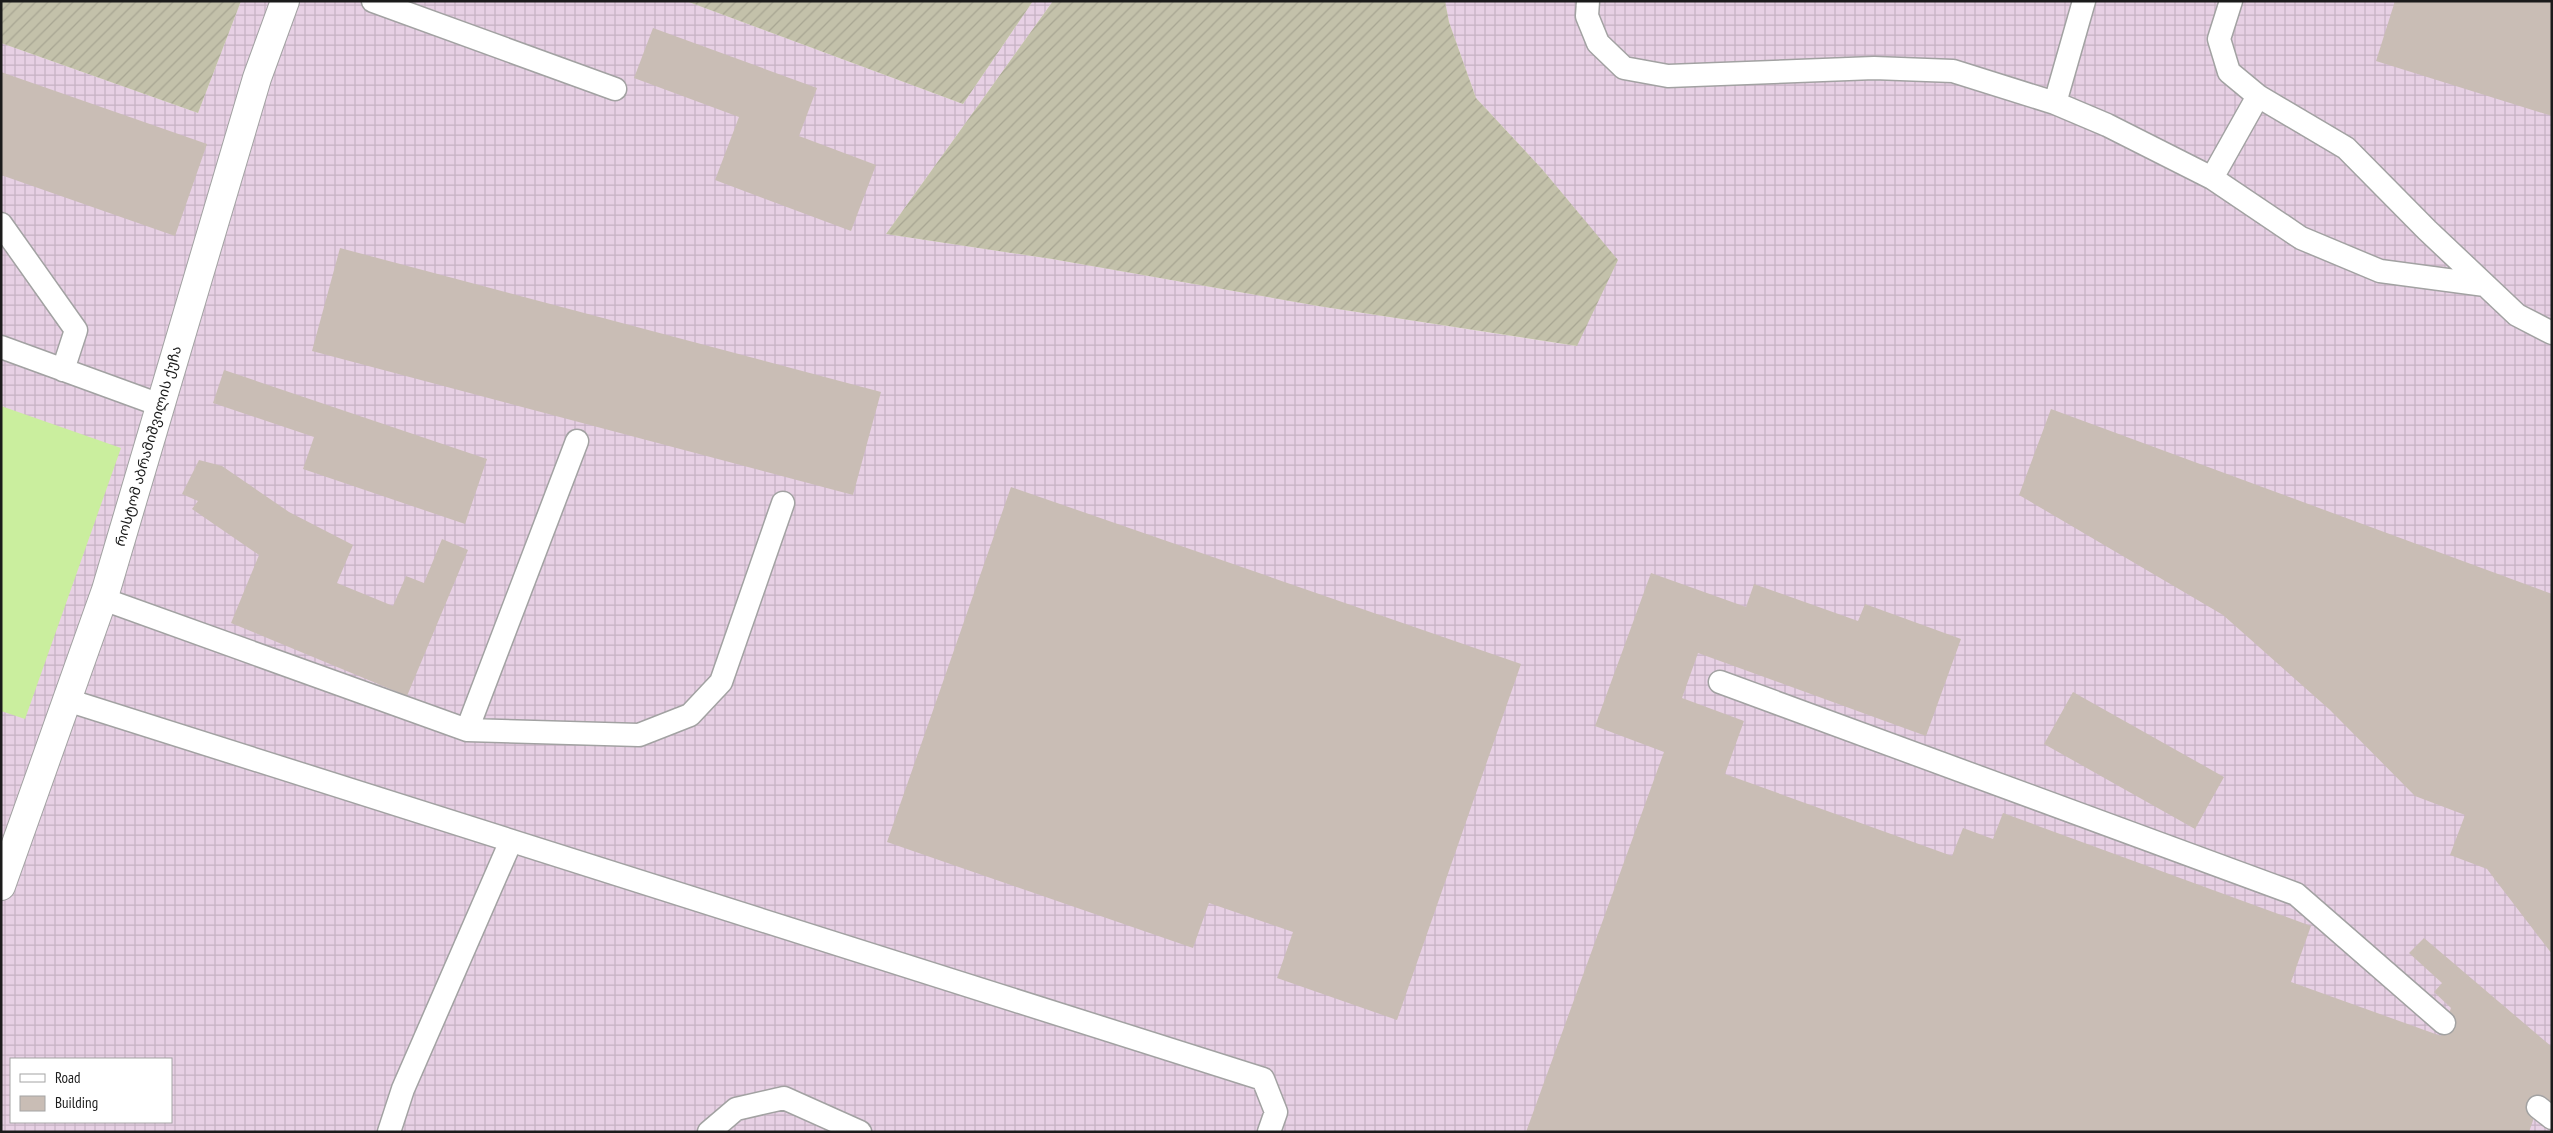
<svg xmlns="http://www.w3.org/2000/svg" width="2553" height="1133" font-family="'PT Sans Narrow','Noto Sans Georgian',sans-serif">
  <defs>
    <pattern id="industrial-grid" width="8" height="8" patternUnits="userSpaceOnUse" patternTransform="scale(1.25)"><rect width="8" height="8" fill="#e7d0e4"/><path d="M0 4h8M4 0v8" fill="none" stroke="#c6b2c3"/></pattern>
    <pattern id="construction-furrows" width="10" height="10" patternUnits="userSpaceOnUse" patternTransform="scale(1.25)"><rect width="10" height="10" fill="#c3c1aa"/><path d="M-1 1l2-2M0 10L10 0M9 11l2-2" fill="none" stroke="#a7a592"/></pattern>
  </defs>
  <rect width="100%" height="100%" fill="#eee8df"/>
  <!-- industrial -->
  <path fill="url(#industrial-grid)" fill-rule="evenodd" d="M241,1H686L963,104L1033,1H1053L886,234L1052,259L1318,306L1576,346L1617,260L1542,169L1476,98L1449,22L1445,1H2552V1132H1V43L198,113ZM11,1059H171V1122H11Z"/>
  <!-- construction -->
  <path fill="url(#construction-furrows)" d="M1,1H241L198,113L1,43Z
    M686,1H1033L963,104Z
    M1053,1H1445L1449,22L1476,98L1542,169L1618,260L1577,346L1318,306L1052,259L886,234Z"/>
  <!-- grass -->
  <path fill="#caee9e" d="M1,406L121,448L25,719L1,711Z"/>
  <!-- building -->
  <path fill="#c9bdb5" d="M2395,1H2552V116L2376,61Z
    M653,28L817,88L799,136L876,165L851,231L715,180L739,117L634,78Z
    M1,72L207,144L175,236L1,175Z
    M340,248L881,392L853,495L312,351Z
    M224,370L487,459L465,524L303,469L314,437L213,403Z
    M2051,409L2552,594V954L2487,869L2450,855L2465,815L2415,796L2330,710L2223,615L2019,495Z
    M199,460L222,466L289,512L353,545L337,583L393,606L406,576L424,583L442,539L468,550L407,696L231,623L259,555L192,509L198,501L182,494Z
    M1011,487L1521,664L1397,1020L1277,978L1293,932L1209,903L1193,948L887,842Z
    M1651,573L1746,607L1754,584L1858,621L1865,604L1961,639L1926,736L1698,653L1682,698L1744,721L1725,774L1952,856L1963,828L1993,839L2003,813L2311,926L2291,982L2441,1036L2451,1008L2434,992L2442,983L2409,953L2424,938L2552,1047V1104L2542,1095L2529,1132H1526L1664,752L1595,726Z
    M2073,692L2224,777L2195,829L2044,744Z"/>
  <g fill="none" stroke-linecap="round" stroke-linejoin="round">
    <!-- service casing -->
    <g stroke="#a2a2a2" stroke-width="25">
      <path id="service" d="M373,1L615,89
        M1588,1L1587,16L1598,43L1624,68L1668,76L1874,68L1953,71L2055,103L2107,125L2212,178L2301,238L2380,271L2485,285
        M2231,1L2219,39L2229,72L2258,96L2346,148L2427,230L2517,315L2552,333
        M2055,103L2084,1
        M2212,178L2258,96
        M1,224L76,330L63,370
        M1,347L160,405
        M103,599L467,730L639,735L690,715L721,682L783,503
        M1720,682L2296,894L2444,1023
        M67,700L1263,1079L1276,1112L1269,1132
        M467,730L577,441
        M2538,1107L2552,1118
        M389,1132L403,1089L511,841
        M709,1132L736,1109L784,1098L860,1132"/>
    </g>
    <!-- minor casing -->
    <g stroke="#a2a2a2" stroke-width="30">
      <path id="minor" d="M1,886L106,590L257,78L285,1"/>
    </g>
    <!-- service -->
    <use href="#service" stroke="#fff" stroke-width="22"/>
    <!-- minor -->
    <use href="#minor" stroke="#fff" stroke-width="28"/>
  </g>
  <g text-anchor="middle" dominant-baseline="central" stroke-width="4" stroke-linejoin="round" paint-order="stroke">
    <!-- street labels -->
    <g font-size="14" fill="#1b1b1b" stroke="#fff">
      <text transform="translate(148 446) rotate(-74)">როსტომ აბრამიშვილის ქუჩა</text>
    </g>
  </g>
  <!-- border -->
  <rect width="2553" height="1133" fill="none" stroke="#1b1b1b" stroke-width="5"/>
  <!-- legend -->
  <rect x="10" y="1058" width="162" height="65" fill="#ffffff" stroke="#a4a4a4"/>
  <rect x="20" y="1074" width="25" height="8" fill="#ffffff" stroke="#a4a4a4"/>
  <text x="55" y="1083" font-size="15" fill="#1b1b1b">Road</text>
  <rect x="20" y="1096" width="25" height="15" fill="#c9bdb5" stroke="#a4a4a4"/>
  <text x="55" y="1108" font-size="15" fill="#1b1b1b">Building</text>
</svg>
